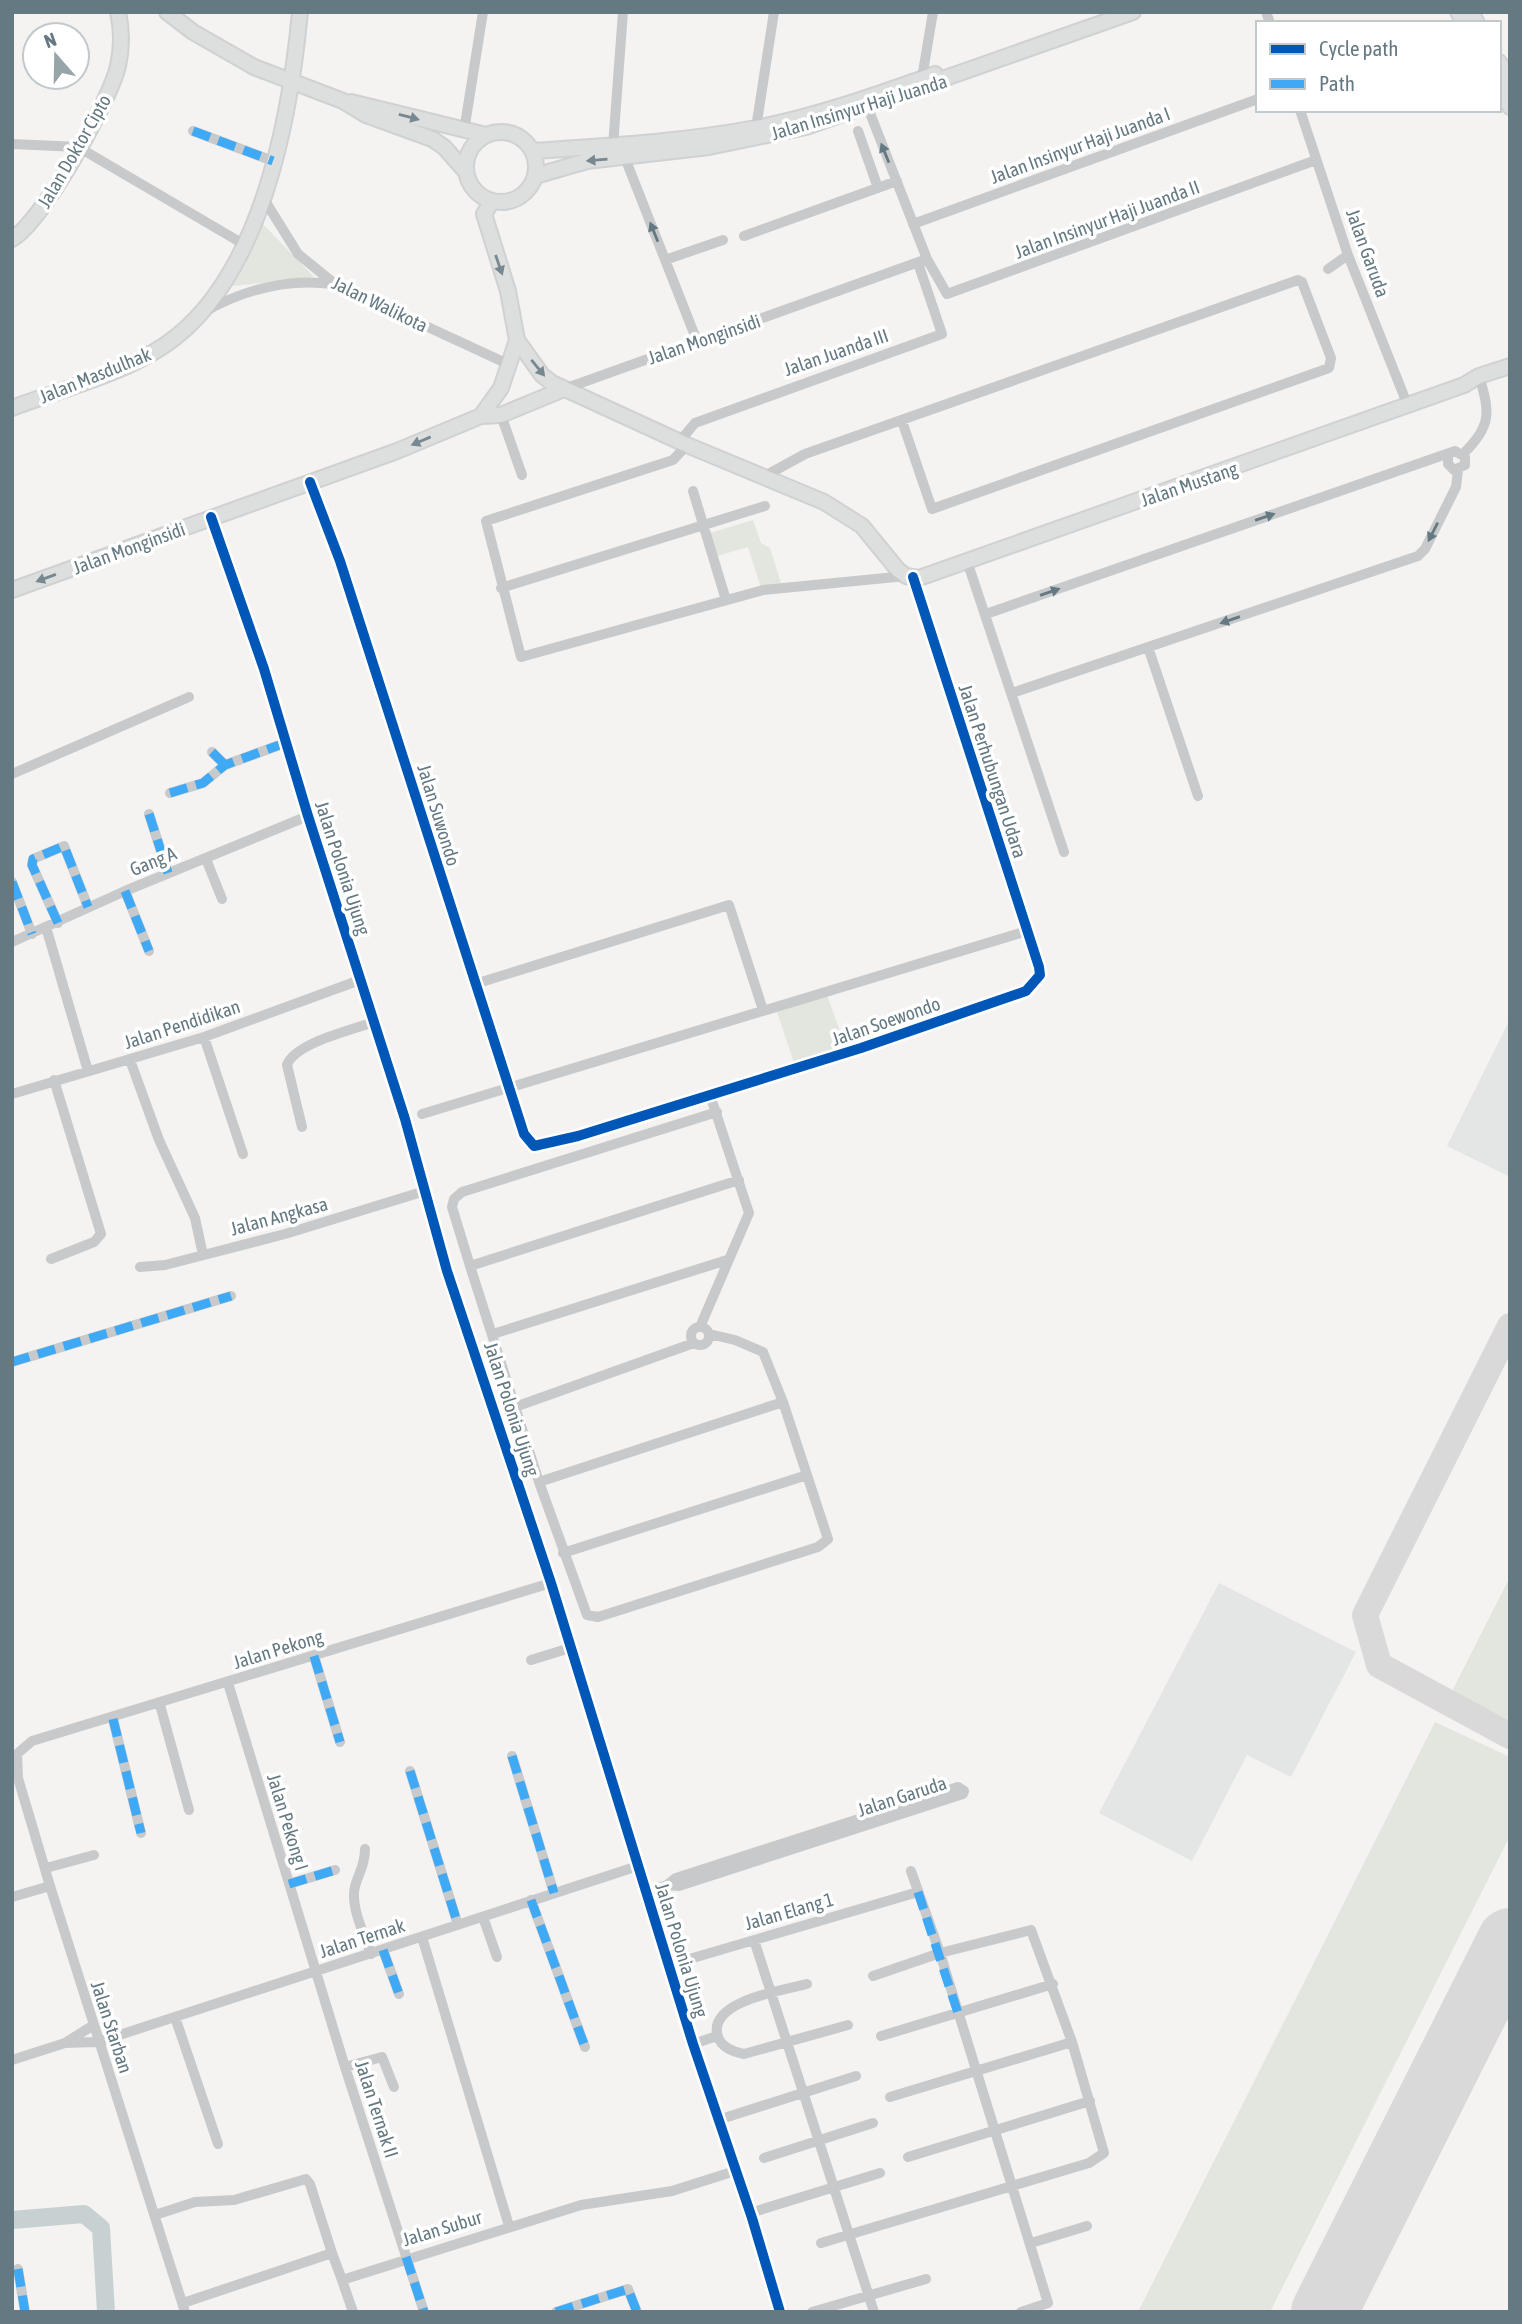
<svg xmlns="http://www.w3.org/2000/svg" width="1522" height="2324" font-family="'Asap Condensed',sans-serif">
  <rect width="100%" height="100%" fill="#f4f3f2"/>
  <!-- built -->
  <path fill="#e4e5e5" d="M1510,1019V1177L1447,1146Z
    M1219,1583L1356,1652L1291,1777L1247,1755L1192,1861L1099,1813Z"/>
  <!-- green -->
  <path fill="#e3e5df" d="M261,222L314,277L233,286Z
    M753,520L761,543L770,548L781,583L761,588L748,547L714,557L707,534Z
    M827,995L845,1045L794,1063L777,1012Z
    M1510,1577V1722L1451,1693Z
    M1435,1722L1510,1757V1836L1270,2312H1138Z"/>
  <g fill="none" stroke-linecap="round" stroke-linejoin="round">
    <!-- river -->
    <path stroke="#c8d1d2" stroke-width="18" d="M12,2220L84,2214L101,2228L106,2312"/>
    <!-- taxiway -->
    <path stroke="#d9d9d9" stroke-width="26" d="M1510,1326L1365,1615L1379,1665L1510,1736"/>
    <!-- runway -->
    <path stroke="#d9d9d9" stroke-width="66" d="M1324,2312L1510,1941"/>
    <!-- secondary casing -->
    <g stroke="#d0d1d2" stroke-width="18">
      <path id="secondary" d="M167,12L193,32L254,67L343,101L366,115L432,139L444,147L466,172
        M1458,12L1464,23
        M1471,12L1477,23
        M1499,62L1510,81
        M1499,87L1510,107
        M351,102L486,135
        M466 167a35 35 0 1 1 70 0a35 35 0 1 1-70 0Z
        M532,151C607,146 682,142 756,128C817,116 876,95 935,74
        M535,176L587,161L709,147L806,127L1133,12
        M12,239C42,222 110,101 118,66C122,48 122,30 118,12
        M517,340L542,375L552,383L687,445L824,502L862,526L898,570L906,576L919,578L1464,385L1479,376L1510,366
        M12,408C62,389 121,375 165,345C261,280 290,119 300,12
        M481,416L501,415L564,389
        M12,590L397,451L481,416L501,388L517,340L508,291L484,214L492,201"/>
    </g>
    <!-- street -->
    <path stroke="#c8c9ca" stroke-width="10" d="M1266,12L1270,23
      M922,78L933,12
      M868,108L927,259L947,294L1316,160
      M1300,110L1348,255L1408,406
      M756,128L774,12
      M193,131L273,161
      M464,131L483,12
      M858,131L878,188
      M12,144L78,147L245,245
      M613,146L623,12
      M625,158L697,341
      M262,196L298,254L335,284L510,365
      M913,224L1258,99
      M744,236L897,181
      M665,260L723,240
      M1328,269L1348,255
      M204,312C243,290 288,278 333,284
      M564,389L927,259
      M501,415L522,475
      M680,441L695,423L942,334L918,263
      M687,445L673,460L486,521L521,657L763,590L906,576
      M1463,454C1492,426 1490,412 1479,376
      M763,477L805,454L1298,280L1302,282L1331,358L1329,368L932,509L902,421
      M310,482L340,561L524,1134L534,1146L578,1136L861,1048L1026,991L1040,975L1039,967L913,577
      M693,491L726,600
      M211,517L264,669L308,816L405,1119L447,1271L551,1583L693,2044L752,2218L780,2312
      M967,561L1064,852
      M501,588L765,506
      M986,614L1455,451L1465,457V465L1454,470L1448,464V456
      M1148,647L1198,796
      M1012,693L1418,556L1425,549L1456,487L1458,470
      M212,752L225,765
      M12,774L189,697
      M170,793L203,783L225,765L285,743
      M149,814L168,873
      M206,859L222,899
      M12,882L32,934
      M125,891L149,951
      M58,923L32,865L33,859L64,846L88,907
      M46,927L88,1071
      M12,942L125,891L308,816
      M475,984L729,905L763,1010
      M204,1037L243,1154
      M130,1060L159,1140L195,1218L203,1255
      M12,1094L204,1037L360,980
      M717,1112L462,1192L454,1199L452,1207L470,1266L739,1180
      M422,1114L1027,931
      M302,1127L287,1065C295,1043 352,1030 374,1022
      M51,1259L94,1242L101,1234L54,1080
      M470,1266L539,1482L587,1615L598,1617L818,1547L828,1539L783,1402L539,1482
      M140,1267L165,1265L285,1234L425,1191
      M691 1336a9 9 0 1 1 18 0a9 9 0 1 1-18 0Z
      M700,1327L749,1213L710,1095
      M493,1334L727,1260
      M709,1334L735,1340L763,1352L783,1402
      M12,1362L231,1296
      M515,1407L694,1343
      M563,1553L807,1475
      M314,1656L340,1742
      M531,1660L570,1648
      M228,1683L345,2067L424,2312
      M160,1705L189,1810
      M113,1719L141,1833
      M512,1756L554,1893
      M410,1771L458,1925
      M365,1849C365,1870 355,1877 354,1893C353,1913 365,1936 371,1954
      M46,1868L94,1855
      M911,1871L940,1953L1048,2303L1021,2312
      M289,1884L335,1870
      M646,1891L667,1885L676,1878L958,1787L964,1791L963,1794L679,1886L667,1885
      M12,1897L50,1886
      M531,1900L585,2047
      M483,1917L497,1957
      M422,1937L509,2226
      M754,1940L874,2312
      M383,1950L399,1994
      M669,1965L918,1892
      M807,1984C784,1990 706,2001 718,2037C722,2048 734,2052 744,2054L848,2025
      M175,2017L218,2144
      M92,2026L65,2043L98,2042L638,1866
      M881,2036L1053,1984
      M693,2044L717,2036
      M12,2060L65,2043
      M345,2067L382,2057L394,2087
      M890,2097L1072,2042
      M718,2120L856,2076
      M908,2157L1090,2101
      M764,2158L873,2123
      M750,2213L880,2173
      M155,2215L195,2202L234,2200L306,2179L310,2184L332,2253
      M821,2243L1089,2163L1104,2153L1072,2042L1031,1930L940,1953L873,1976
      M1031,2243L1087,2226
      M18,2269L25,2312
      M342,2280L353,2312
      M183,2303L332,2253L342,2280L581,2205L672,2191L735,2171
      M185,2312L50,1886L18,1778L17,1754L32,1741L551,1583
      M556,2312L628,2289L637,2312
      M812,2312L926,2279"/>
    <!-- secondary -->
    <use href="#secondary" stroke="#dddede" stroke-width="14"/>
    <!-- quiet -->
    <path stroke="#3fa9f5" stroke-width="9" stroke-dasharray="18 9" stroke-linecap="butt" d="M193,131L273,161
      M212,752L225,765
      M170,793L203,783L225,765L285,743
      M149,814L168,873
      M12,882L32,934
      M125,891L149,951
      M58,923L32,865L33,859L64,846L88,907
      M12,1362L231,1296
      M314,1656L340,1742
      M113,1719L141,1833
      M512,1756L554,1893
      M410,1771L458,1925
      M289,1884L335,1870
      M918,1892L958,2013
      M531,1900L585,2047
      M383,1950L399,1994
      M406,2257L424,2312
      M18,2269L25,2312
      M556,2312L628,2289L637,2312"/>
    <!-- cycleway casing -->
    <g stroke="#fff" stroke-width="15">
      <path id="cycleway" d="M310,482L340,561L524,1134L534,1146L578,1136L861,1048L1026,991L1040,975L1039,967L913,577
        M211,517L264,669L308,816L405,1119L447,1271L551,1583L693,2044L752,2218L780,2312"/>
    </g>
    <!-- cycleway -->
    <use href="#cycleway" stroke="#0057b8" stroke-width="10"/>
  </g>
  <!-- one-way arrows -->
  <defs><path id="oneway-solid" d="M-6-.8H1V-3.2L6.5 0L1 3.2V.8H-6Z" transform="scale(1.75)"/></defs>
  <g fill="#778890">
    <use href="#oneway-solid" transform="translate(409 117) rotate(15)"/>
    <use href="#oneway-solid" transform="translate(597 160) rotate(175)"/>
    <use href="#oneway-solid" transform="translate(499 265) rotate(71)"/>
    <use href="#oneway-solid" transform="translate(538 368) rotate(51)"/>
    <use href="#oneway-solid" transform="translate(421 441) rotate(157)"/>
    <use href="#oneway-solid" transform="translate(46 578) rotate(160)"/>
  </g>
  <g fill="#657982">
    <use href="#oneway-solid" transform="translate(885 153) rotate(-112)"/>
    <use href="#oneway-solid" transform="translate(654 232) rotate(-112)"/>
    <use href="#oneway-solid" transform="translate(1265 517) rotate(-19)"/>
    <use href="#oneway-solid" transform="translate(1433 532) rotate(117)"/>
    <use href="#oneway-solid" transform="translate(1050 592) rotate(-19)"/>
    <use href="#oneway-solid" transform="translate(1230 620) rotate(161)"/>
  </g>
  <g text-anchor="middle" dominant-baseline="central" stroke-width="7" stroke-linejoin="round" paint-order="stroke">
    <!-- street labels -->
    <g font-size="19" fill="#657982" stroke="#fff">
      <text transform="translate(859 107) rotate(-17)">Jalan Insinyur Haji Juanda</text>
      <text transform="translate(1080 145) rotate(-20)">Jalan Insinyur Haji Juanda I</text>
      <text transform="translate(74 151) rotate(-60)">Jalan Doktor Cipto</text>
      <text transform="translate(1107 219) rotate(-20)">Jalan Insinyur Haji Juanda II</text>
      <text transform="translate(1368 253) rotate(70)">Jalan Garuda</text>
      <text transform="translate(380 304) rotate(26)">Jalan Walikota</text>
      <text transform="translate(704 339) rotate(-19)">Jalan Monginsidi</text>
      <text transform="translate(836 352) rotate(-19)">Jalan Juanda III</text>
      <text transform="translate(95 375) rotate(-22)">Jalan Masdulhak</text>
      <text transform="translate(1189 484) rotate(-19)">Jalan Mustang</text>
      <text transform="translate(129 548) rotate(-20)">Jalan Monginsidi</text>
      <text transform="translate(993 771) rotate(72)">Jalan Perhubungan Udara</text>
      <text transform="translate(439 815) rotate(73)">Jalan Suwondo</text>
      <text transform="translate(153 861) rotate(-22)">Gang A</text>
      <text transform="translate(343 868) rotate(72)">Jalan Polonia Ujung</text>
      <text transform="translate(886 1021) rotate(-19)">Jalan Soewondo</text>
      <text transform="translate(182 1024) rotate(-18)">Jalan Pendidikan</text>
      <text transform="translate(279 1216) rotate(-15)">Jalan Angkasa</text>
      <text transform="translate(512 1409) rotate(72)">Jalan Polonia Ujung</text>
      <text transform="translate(278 1649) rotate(-17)">Jalan Pekong</text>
      <text transform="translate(902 1796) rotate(-18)">Jalan Garuda</text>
      <text transform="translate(288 1822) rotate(73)">Jalan Pekong I</text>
      <text transform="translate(789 1911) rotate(-16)">Jalan Elang 1</text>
      <text transform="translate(362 1938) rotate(-18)">Jalan Ternak</text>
      <text transform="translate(682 1950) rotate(73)">Jalan Polonia Ujung</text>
      <text transform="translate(112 2027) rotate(72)">Jalan Starban</text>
      <text transform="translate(377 2109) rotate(72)">Jalan Ternak II</text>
      <text transform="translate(442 2228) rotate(-17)">Jalan Subur</text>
    </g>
  </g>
  <!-- border -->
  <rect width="1522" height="2324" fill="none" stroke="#657982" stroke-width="28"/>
  <!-- legend -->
  <rect x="1256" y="21" width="245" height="91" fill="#ffffff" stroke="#c1c9cd" stroke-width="2"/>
  <rect x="1270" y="44" width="35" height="10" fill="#0057b8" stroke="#c1c9cd" stroke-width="2"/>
  <text x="1319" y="56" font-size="21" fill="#657982">Cycle path</text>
  <rect x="1270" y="79" width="35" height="10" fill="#3fa9f5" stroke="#c1c9cd" stroke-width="2"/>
  <text x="1319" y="91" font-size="21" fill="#657982">Path</text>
  <!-- north arrow -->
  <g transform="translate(56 56) rotate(340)"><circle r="33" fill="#ffffff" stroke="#c1c9cd" stroke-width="2"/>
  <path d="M0-5L12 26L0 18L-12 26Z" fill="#97a4a9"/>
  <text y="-10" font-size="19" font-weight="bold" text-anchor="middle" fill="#657982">N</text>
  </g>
</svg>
